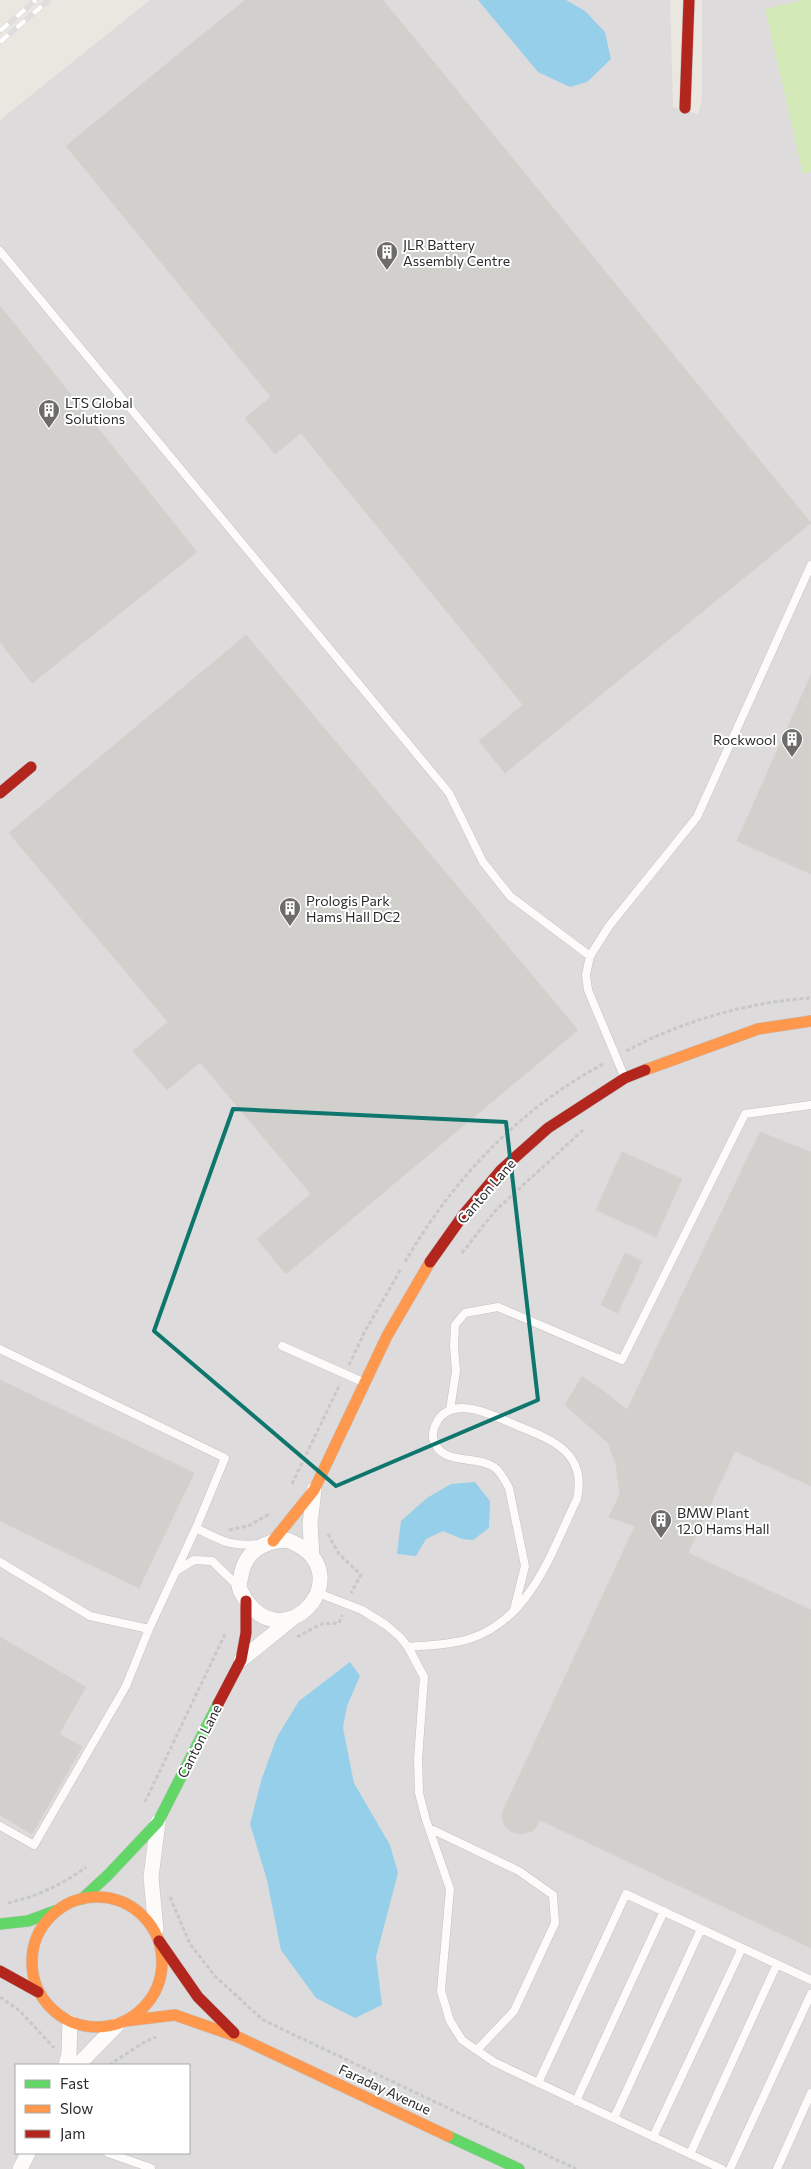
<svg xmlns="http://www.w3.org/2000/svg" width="811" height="2169" font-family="Commissioner,sans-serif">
  <rect width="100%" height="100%" fill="#eae6e0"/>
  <!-- industrial -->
  <path fill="#dddbdc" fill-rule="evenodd" d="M150,0H670L673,107L698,114L702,100V0H811V2169H0V120ZM16,2065H189V2153H16Z"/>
  <!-- pitch -->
  <path fill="#d3e9b7" d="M803,0H811V172L803,174L765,9Z"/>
  <!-- water -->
  <path fill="#95cfea" d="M478,0H566L585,11L605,32L611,59L587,82L570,87L538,72Z
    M475,1482L490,1501L489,1528L473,1540L462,1539L443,1531L426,1539L416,1556L397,1554L401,1521L427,1498L451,1484Z
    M350,1662L360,1676L347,1706L343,1728L354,1783L390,1845L398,1873L376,1957L382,2005L355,2018L316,1998L281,1950L267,1880L250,1824L262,1778L277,1737L299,1701Z"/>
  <!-- building -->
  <path fill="#d2d0cc" stroke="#d4d2cd" d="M245,0H383L811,523L505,773L479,741L523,705L301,433L275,454L245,418L271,397L66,146Z
    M0,306L197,552L32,683L0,642Z
    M246,635L578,1030L286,1274L257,1239L311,1194L200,1062L167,1090L133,1051L168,1022L9,833Z
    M811,675V874L737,841Z
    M760,1132L811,1152V1486L735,1451L688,1553L811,1610V1948L540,1820L533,1831L522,1834L511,1832L504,1825L502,1813L635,1526L609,1517L620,1494L616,1464L608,1443L565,1405L582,1377L601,1389L627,1410Z
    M622,1152L682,1179L656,1237L596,1210Z
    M625,1253L642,1261L618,1313L601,1305Z
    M0,1380L194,1473L139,1588L0,1521Z
    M0,1637L86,1687L59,1734L82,1747L32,1834L0,1815Z"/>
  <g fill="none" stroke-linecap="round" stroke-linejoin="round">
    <!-- lane casing -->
    <g stroke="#c3c2c1" stroke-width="9">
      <path id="lane" d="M0,251L449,793L483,862L510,896L590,956
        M624,1076L588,990L586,975L590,956L609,926L697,817L811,565
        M282,1346L363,1382
        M0,1349L225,1458L196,1528L176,1571
        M450,1410L456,1371L454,1346L455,1325L465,1313L498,1307L622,1360L745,1114L811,1105
        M196,1528C222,1541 231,1547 260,1544
        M0,1562L90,1616L149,1629
        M318,1593L362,1610L386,1625L400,1637L408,1647L424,1677L418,1759L419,1793L426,1820L450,1889L441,1991L450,2021L462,2040L494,2062L722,2169
        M408,1647C429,1645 452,1645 472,1638C532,1617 552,1550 577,1499C587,1453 553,1440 518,1426C496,1417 456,1394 438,1420C435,1425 432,1432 433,1438C440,1467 475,1454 494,1467C501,1472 505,1481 509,1488L525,1566L514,1610
        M0,1826L34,1845L126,1686L149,1629L176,1571L194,1560L212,1561L239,1587
        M429,1828L519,1871L553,1895L555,1923L514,2011L477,2050
        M538,2083L626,1894L811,1980
        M576,2101L664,1911
        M614,2118L701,1929
        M653,2137L742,1948
        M108,2153L151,2168
        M690,2154L777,1964
        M730,2169L811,1994
        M777,2169L811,2093"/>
    </g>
    <!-- street casing -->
    <g stroke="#c3c2c1" stroke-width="16">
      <path id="street" d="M287,1540C368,1570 280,1670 240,1590C238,1585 240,1581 241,1576C245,1551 264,1541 287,1540Z
        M312,1556L310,1524L314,1490
        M241,1660L293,1618
        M156,1930L151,1877L158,1822
        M66,2065L69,2054L70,2022
        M78,2065L117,2025
        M20,2169L28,2153"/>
    </g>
    <!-- fast casing -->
    <g stroke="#c3c2c1" stroke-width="12">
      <path id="fast" d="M82,1899L108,1875L158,1822L218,1704
        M0,1924L28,1921L55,1911
        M448,2136L519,2169"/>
    </g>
    <!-- slow casing -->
    <g stroke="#c3c2c1" stroke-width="12">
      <path id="slow" d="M645,1070L758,1029L811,1021
        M273,1541L314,1490L387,1336L430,1262
        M32 1962a65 65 0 1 1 130 0a65 65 0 1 1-130 0Z
        M125,2021L175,2015L238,2037L448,2136"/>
    </g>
    <!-- jam casing -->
    <g stroke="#c3c2c1" stroke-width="12">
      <path id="jam" d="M685,108L689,0
        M0,793L31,767
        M430,1262L464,1214L501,1170L548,1128L625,1078L645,1070
        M218,1704L241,1660L246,1633V1601
        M159,1941L198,1997L234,2033
        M0,1971L38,1992"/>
    </g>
    <!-- path -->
    <path stroke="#c8c8c7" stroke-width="3" stroke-dasharray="4 2.5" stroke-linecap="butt" d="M626,1051C682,1021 748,1002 811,998
      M462,1253L495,1211L583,1130
      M405,1262C453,1179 520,1108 605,1063
      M349,1365L364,1333L401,1269
      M292,1484L340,1384
      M229,1530L248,1526L271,1513
      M328,1534L339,1554L361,1575L351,1593
      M297,1637L321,1624L339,1623L342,1615
      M145,1802L226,1632
      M170,1897L190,1944L215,1976L263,2020L576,2169
      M8,1903C35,1897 64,1884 86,1867
      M0,1997L20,2011L54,2048
      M109,2065L143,2043L156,2037"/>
    <!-- lane -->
    <use href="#lane" stroke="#fcfbfa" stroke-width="8"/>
    <!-- street -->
    <use href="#street" stroke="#fcfbfa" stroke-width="15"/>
    <!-- fast -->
    <use href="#fast" stroke="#63d668" stroke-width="11"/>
    <!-- slow -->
    <use href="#slow" stroke="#ff974d" stroke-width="11"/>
    <!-- jam -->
    <use href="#jam" stroke="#b3261e" stroke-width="11"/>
    <!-- rail casing -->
    <g stroke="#dedede" stroke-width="5.5">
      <path id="rail" d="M0,31L36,0
        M0,42L49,0"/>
    </g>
    <!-- rail -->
    <use href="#rail" stroke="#fff" stroke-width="4" stroke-dasharray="11" stroke-linecap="butt"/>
  </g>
  <!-- marked area -->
  <path fill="none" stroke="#0f766e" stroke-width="4" stroke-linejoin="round" d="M233,1109L506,1122L538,1400L336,1486L154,1331Z"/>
  <!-- icons -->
  <defs>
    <g id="building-pin" transform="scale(1.125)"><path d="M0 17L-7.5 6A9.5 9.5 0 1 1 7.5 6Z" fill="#6e6c6a" stroke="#fff"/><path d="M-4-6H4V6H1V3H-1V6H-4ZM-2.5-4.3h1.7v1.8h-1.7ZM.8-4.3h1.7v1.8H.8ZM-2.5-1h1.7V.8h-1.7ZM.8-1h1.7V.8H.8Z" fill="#fff"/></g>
  </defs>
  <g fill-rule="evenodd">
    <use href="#building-pin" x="387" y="252"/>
    <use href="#building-pin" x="49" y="410"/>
    <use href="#building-pin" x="792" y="739"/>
    <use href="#building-pin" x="290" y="908"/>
    <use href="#building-pin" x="661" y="1520"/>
  </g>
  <g text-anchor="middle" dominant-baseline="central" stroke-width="4" stroke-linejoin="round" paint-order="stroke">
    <!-- poi labels -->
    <g font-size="14" fill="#2b2b2b" stroke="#fff" text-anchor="start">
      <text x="403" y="244">JLR Battery<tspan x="403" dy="16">Assembly Centre</tspan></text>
      <text x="65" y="402">LTS Global<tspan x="65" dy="16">Solutions</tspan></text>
      <text x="776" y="739" text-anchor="end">Rockwool</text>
      <text x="306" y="900">Prologis Park<tspan x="306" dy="16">Hams Hall DC2</tspan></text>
      <text x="677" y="1512">BMW Plant<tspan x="677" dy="16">12.0 Hams Hall</tspan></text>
    </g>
    <!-- street labels -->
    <g font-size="14" fill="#2b2b2b" stroke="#fff">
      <text transform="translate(486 1191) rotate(-49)">Canton Lane</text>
      <text transform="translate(199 1741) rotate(-63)">Canton Lane</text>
      <text transform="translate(385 2089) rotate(25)">Faraday Avenue</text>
    </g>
  </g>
  <!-- legend -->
  <rect x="15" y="2064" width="175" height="90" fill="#ffffff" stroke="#aaaaaa"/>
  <rect x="25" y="2080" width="25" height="8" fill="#63d668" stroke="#aaaaaa"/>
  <text x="60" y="2089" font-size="15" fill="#2b2b2b">Fast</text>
  <rect x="25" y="2105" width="25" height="8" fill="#ff974d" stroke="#aaaaaa"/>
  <text x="60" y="2114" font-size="15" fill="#2b2b2b">Slow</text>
  <rect x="25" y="2130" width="25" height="8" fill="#b3261e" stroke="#aaaaaa"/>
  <text x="60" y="2139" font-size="15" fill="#2b2b2b">Jam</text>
</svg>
